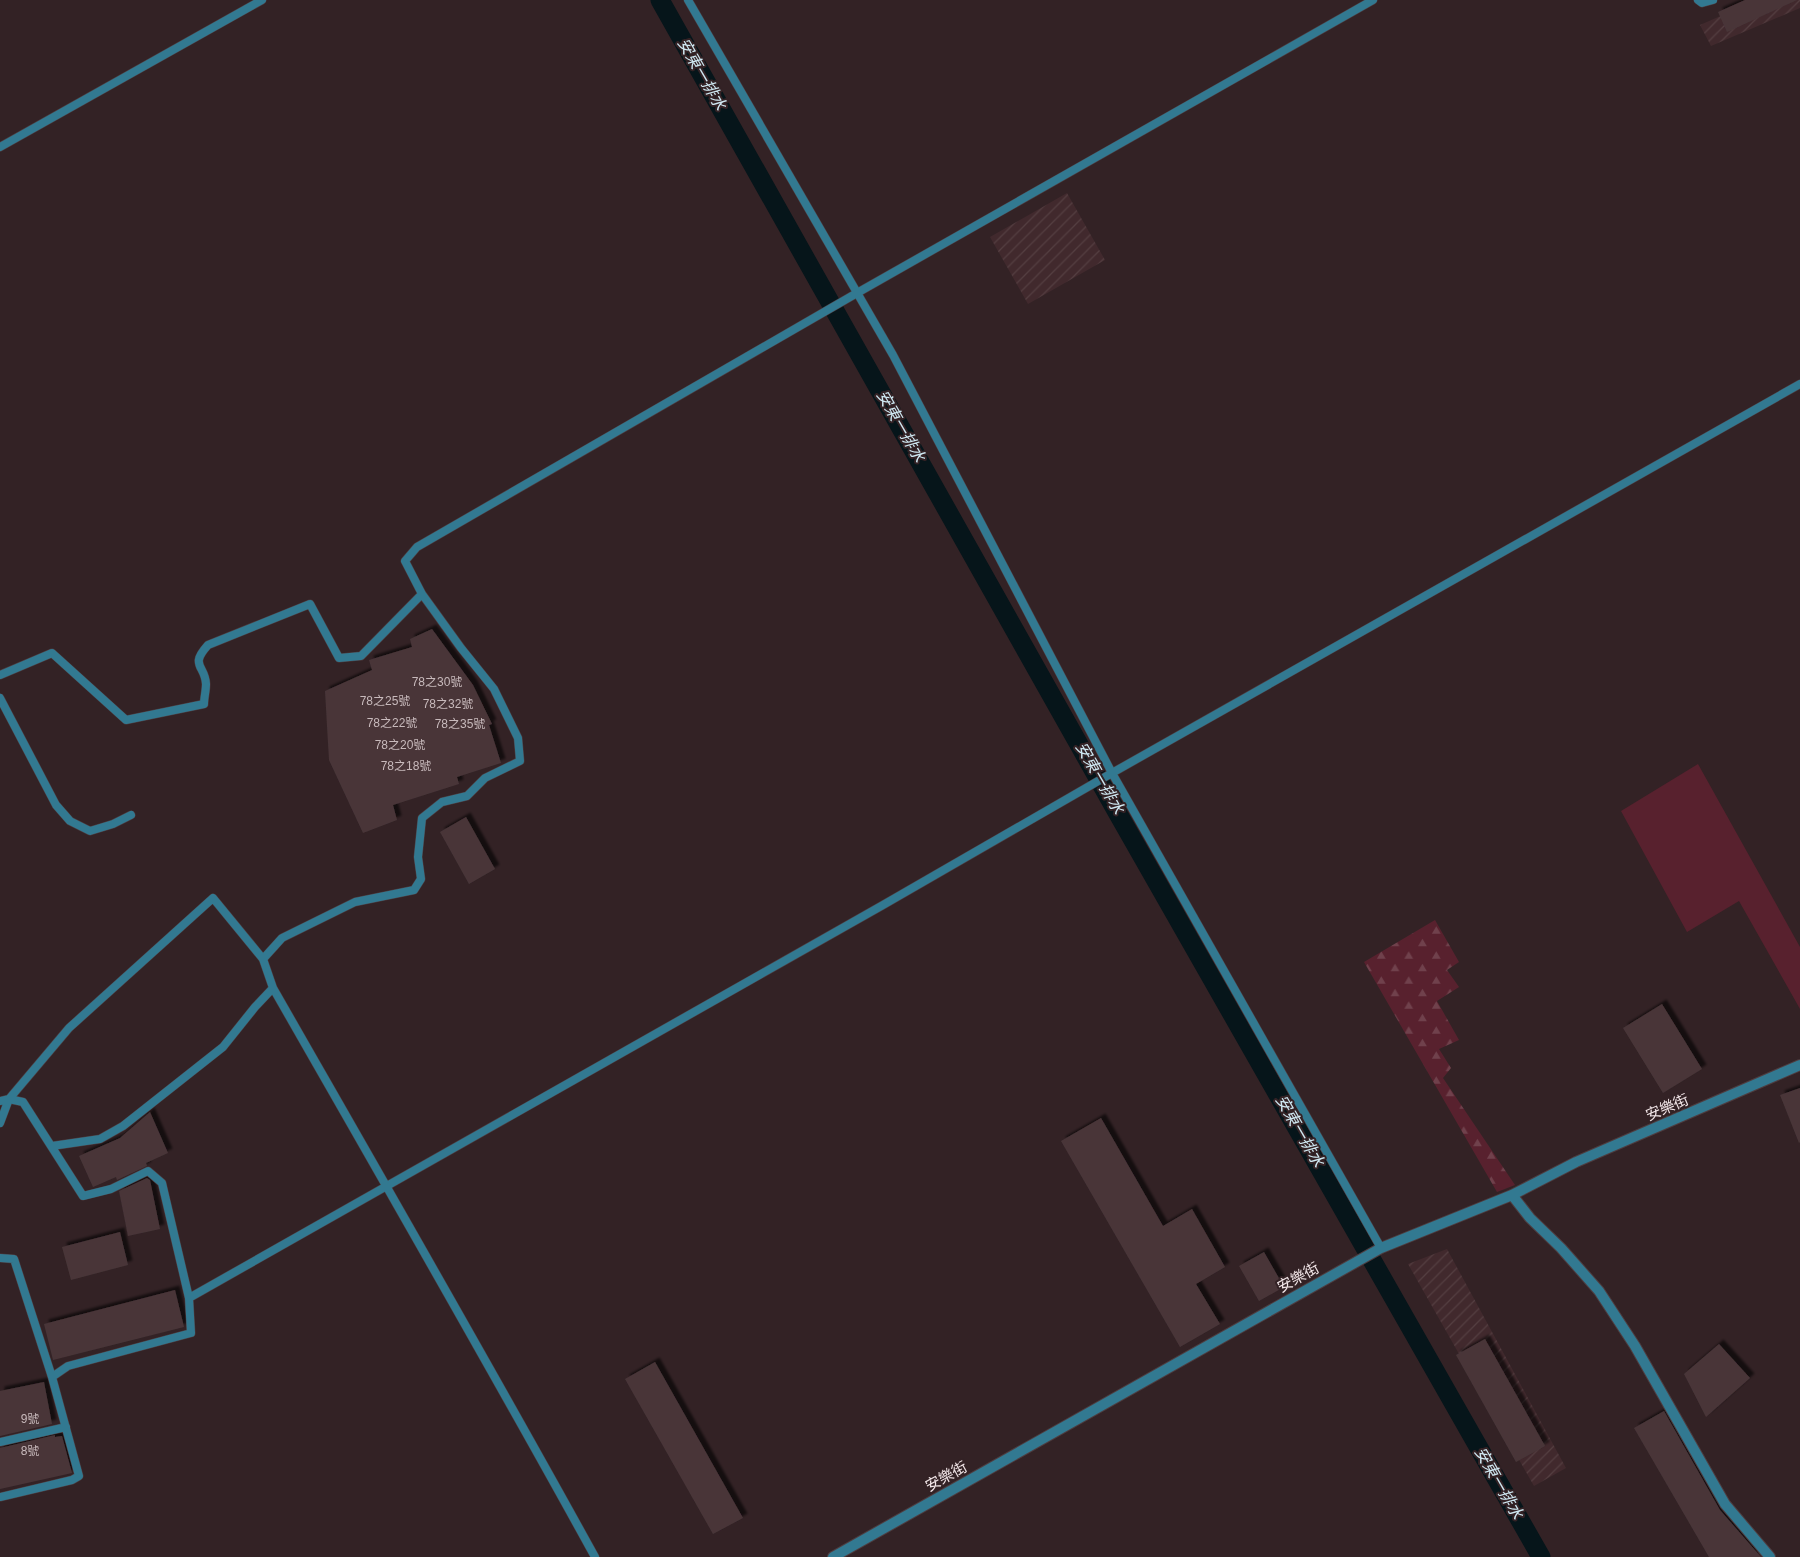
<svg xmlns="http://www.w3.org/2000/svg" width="1800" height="1557" font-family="Arial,'Noto Sans TC',sans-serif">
  <defs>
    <pattern id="industrial-furrows" width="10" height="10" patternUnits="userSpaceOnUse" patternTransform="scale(1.25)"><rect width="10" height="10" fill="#41292d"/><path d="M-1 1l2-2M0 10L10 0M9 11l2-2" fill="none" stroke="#543e41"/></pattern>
    <pattern id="forest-firs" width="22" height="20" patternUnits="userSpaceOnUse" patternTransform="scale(1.25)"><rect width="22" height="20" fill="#58212e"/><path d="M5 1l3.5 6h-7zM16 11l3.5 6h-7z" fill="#70414c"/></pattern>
    <filter id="shadow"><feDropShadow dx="4.5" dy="-4.5" stdDeviation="1" flood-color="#0009"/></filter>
  </defs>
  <rect width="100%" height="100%" fill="#332225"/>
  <!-- industrial -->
  <path fill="url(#industrial-furrows)" d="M1757,0H1800V8L1711,46L1700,25Z
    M1067,193L1105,260L1028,304L990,237Z
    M1447,1249L1566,1468L1534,1486L1408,1264Z"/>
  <!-- grass -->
  <path fill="#58212e" d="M1698,764L1800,947V1009L1739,901L1687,932L1621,811Z"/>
  <!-- forest -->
  <path fill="url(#forest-firs)" d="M1435,920L1459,962L1447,970L1459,987L1437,1001L1459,1040L1439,1049L1451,1068L1443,1078L1515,1185L1497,1192L1364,962Z"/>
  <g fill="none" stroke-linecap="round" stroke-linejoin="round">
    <!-- canal -->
    <path stroke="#06151a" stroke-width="19" d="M660,0L1117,812L1541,1557"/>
  </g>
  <!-- building -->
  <path fill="#483639" filter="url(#shadow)" d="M1745,0H1797L1727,32L1718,12Z
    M432,629L473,685L492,724L489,725L501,763L457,777L459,784L393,805L397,820L363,833L329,760L325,691L372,670L369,660L412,647L410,639Z
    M466,817L495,869L469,884L440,832Z
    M1662,1004L1702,1069L1663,1093L1623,1028Z
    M1800,1088V1142L1799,1143L1780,1095Z
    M150,1112L168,1153L146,1163L147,1166L117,1180L116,1177L93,1187L79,1156L120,1138Z
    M1101,1118L1163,1226L1192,1209L1225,1267L1196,1284L1220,1324L1180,1347L1061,1141Z
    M147,1178L150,1180L160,1229L128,1236L119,1191Z
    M120,1232L128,1265L71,1280L62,1247Z
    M1264,1252L1284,1287L1259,1301L1239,1266Z
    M175,1290L184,1327L53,1360L44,1324Z
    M1485,1339L1545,1446L1516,1462L1456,1355Z
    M1719,1344L1750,1378L1706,1417L1684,1374Z
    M655,1362L743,1518L713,1534L625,1379Z
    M44,1382L52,1424L0,1436V1391Z
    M1664,1411L1720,1510L1761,1557H1709L1634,1428Z
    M55,1435V1437L62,1436L72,1473L0,1489V1448Z"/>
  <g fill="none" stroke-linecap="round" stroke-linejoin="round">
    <!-- service casing -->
    <g stroke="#4e3d40" stroke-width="9">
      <path id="service" d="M688,0L893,355L1112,773L1381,1248
        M1698,0L1702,3L1713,0
        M0,147L262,0
        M0,675L52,653L126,720L204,704C204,698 206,691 206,684C205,665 189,666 208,645L310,604L339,658L361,656L422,594
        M0,698L56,805L70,821L90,831L113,824L131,815
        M273,988C381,1177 490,1366 595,1557
        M0,1101L9,1099L23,1102L83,1196L111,1189L148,1171L162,1183L189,1298
        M0,1123L9,1099L69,1028L213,898L263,959
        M52,1146L100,1139L123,1126L223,1047L255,1007L273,988L263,959L282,938L355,902L414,890L421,879L418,857L422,818L442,802L467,796L485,778L520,761L518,738L494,689L461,648L422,594L405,561L417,547L857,293L1373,0
        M0,1258L14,1259L52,1377
        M0,1442L66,1427
        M0,1497L72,1480L79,1476L52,1377L68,1366L191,1333L189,1298L883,905L1112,773L1800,384"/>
    </g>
    <!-- minor casing -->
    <g stroke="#4e3d40" stroke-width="12">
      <path id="minor" d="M1512,1195L1530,1218L1561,1248L1599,1291L1635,1346L1725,1504L1770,1557
        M833,1557L1381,1248L1512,1195L1576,1162L1800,1065"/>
    </g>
    <!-- service -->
    <use href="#service" stroke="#327991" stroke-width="8"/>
    <!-- minor -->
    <use href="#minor" stroke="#327991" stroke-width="10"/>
  </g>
  <g text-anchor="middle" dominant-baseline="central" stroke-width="4" stroke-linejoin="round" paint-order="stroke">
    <!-- number labels -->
    <g font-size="12" fill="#c8babc">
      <text x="437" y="682">78之30號</text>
      <text x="385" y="701">78之25號</text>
      <text x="448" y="704">78之32號</text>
      <text x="392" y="723">78之22號</text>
      <text x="460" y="724">78之35號</text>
      <text x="400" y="745">78之20號</text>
      <text x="406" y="766">78之18號</text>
      <text x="30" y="1419">9號</text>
      <text x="30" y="1451">8號</text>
    </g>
    <!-- street labels -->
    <g font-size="15" fill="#f2e6e8" stroke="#332225">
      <text transform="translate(1667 1107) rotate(-23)">安樂街</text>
      <text transform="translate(1298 1277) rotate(-29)">安樂街</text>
      <text transform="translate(946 1476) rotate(-29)">安樂街</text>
    </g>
    <!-- water labels -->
    <g font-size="16" font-style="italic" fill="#d0e9f3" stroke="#332225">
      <text transform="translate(702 74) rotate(60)">安東一排水</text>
      <text transform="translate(901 426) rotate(60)">安東一排水</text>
      <text transform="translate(1100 778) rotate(60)">安東一排水</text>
      <text transform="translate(1300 1131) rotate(60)">安東一排水</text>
      <text transform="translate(1499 1483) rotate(60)">安東一排水</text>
    </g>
  </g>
</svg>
